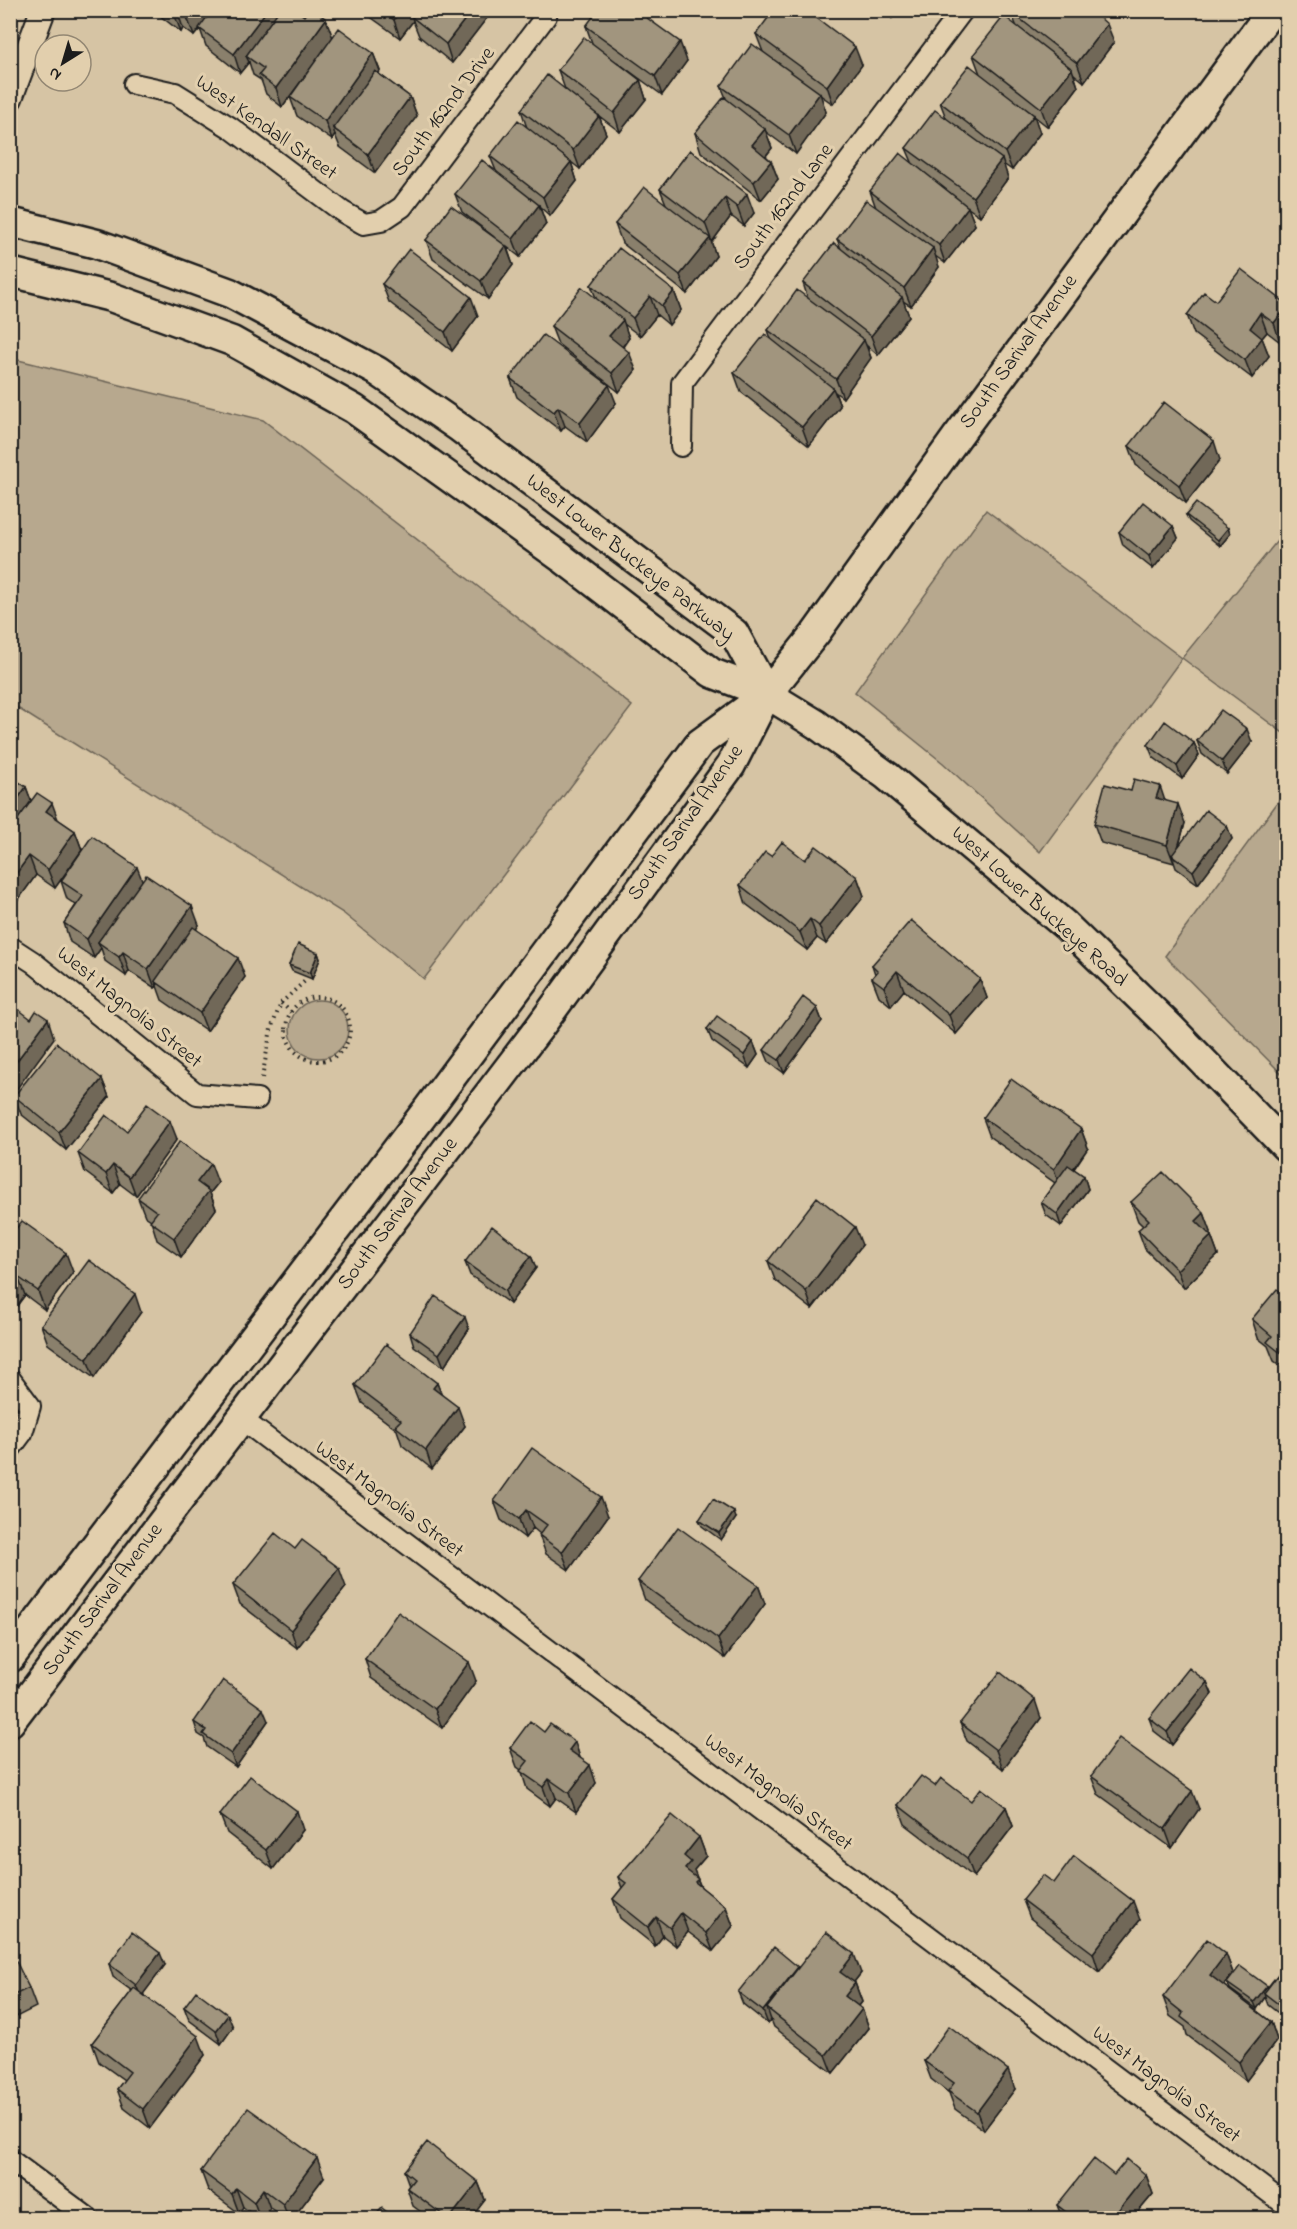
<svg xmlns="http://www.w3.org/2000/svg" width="1297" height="2229" font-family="'Indie Flower',sans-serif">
  <rect width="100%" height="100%" fill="#d6c4a4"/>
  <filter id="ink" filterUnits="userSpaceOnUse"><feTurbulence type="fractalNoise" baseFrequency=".0167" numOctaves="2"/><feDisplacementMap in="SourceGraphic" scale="12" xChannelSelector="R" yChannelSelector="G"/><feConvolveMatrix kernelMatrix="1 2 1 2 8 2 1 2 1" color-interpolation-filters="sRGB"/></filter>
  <g filter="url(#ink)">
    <!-- green -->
    <path fill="#b7a88e" stroke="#6a6255" stroke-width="1.5" d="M10,358L263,420L632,706L424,979L343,913L11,704Z
      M986,510L1182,658L1286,530V735L1182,658L1040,852L943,763L855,692Z
      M1286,791V1078L1165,956Z
      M290 1029a29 29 0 1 1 58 0a29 29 0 1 1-58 0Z"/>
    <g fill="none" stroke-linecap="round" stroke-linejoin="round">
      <!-- minor casing -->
      <g stroke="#1c1c1c" stroke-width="24">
        <path id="minor" d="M134,84L175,93L231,128L343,212L364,224L381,221L402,207L546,16L547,10
          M681,446L682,383L963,10
          M10,947L33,962L197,1094L257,1099
          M10,1379L30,1406L22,1433L10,1449
          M240,1418L1286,2205
          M10,2160L88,2218"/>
      </g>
      <!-- tertiary casing -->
      <g stroke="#1c1c1c" stroke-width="28">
        <path id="tertiary" d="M10,98L43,10"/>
      </g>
      <!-- secondary casing -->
      <g stroke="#1c1c1c" stroke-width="33">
        <path id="secondary" d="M10,222L97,244L230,293L377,371L460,428L734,633L767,694
          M10,272L111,297L232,341L354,409L562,558L712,673L767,694L816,724L887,776L1065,925L1169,1026L1286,1147
          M10,1658L427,1110L700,743L763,697
          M10,1722L539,1028L731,765L767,694L815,634L956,438L1272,10"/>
      </g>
      <!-- path -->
      <path stroke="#1c1c1c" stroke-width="4" stroke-dasharray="1.5 4.5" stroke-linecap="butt" d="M286 1029a32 32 0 1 1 64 0a32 32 0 1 1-64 0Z
        M281,1003L306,980
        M262,1078L271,1029L281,1003L291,1012"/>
      <!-- minor -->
      <use href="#minor" stroke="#e2cfad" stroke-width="20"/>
      <!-- tertiary -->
      <use href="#tertiary" stroke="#e2cfad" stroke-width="24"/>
      <!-- secondary -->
      <use href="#secondary" stroke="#e2cfad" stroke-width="28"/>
    </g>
    <!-- wall -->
    <path fill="#8a806c" stroke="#1c1c1c" stroke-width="1.5" d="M157,10H296L332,37L373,53L380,71L379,74L410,97L417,116L375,173L340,147L335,135L332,140L297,116L290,97L313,65L282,107L266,94L261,80L253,75L249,62L240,73L206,46L200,29L194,36L183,28L181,32L159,15Z
      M364,10H493L452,63L419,36L413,21L400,38L365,13Z
      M882,10H897L892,18Z
      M1011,12L1114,42L1084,82L1074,74L1078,87L1048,127L1034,116L1040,133L1012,170L1003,164L1008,178L980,216L968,208L975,225L945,263L935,256L939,267L911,306L903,301L909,316L878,355L867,346L871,358L843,398L835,392L840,406L809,446L741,392L734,373L771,339L768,330L808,299L803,283L841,249L837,239L876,208L870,191L912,162L906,148L946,118L940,102L980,74L973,55L1016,25Z
      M586,26L687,61L662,95L617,62L640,80L646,99L620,132L599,116L606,134L580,169L562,155L571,162L577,181L550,216L540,207L546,224L520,257L507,247L513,265L488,299L433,259L426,240L493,236L462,212L455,194L496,171L490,156L527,128L521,110L565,89L558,70L592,43Z
      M756,34L862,65L833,104L820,95L826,112L796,154L766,132L772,148L766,156L771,161L778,179L761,200L701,152L695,133L726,98L721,86L763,52Z
      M690,150L754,213L744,226L731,216L712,242L711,241L716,256L687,294L622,243L615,224L666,204L660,189Z
      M382,284L478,316L452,351L389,302Z
      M591,285L674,291L681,310L669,325L657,315L640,336L624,324L629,338L623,347L636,370L619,392L558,344L551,326L596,298Z
      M1287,304V333L1280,342L1267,332L1262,338L1269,356L1252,378L1194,334L1187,315Z
      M510,378L616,403L587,442L565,426L561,431L517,397Z
      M1129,446L1220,460L1186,503L1136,465Z
      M1186,515L1228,528L1230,534L1220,546L1189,521Z
      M1173,526L1178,538L1153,569L1123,545L1119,532Z
      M1197,741L1252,742L1227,774L1202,754Z
      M1194,743L1199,755L1182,779L1153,757L1148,745Z
      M10,776L26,787L31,801L75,831L82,850L55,888L36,875L16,903L10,899Z
      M1165,800L1185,823L1179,846L1227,826L1232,839L1198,884L1176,868L1174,862V863L1101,843L1094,824Z
      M771,856L857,877L864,896L826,944L817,938L807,950L746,904L740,885Z
      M61,881H142L199,925L196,929L245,977L207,1031L162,1000L157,986L155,988L129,971L126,976L105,961L101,948L94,958L70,942L64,923L76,905L67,899Z
      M318,953L320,959L312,979L292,971L289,965Z
      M872,965L980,979L987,998L956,1034L904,990L891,1006L879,996L872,978L875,974Z
      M817,1008L822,1021L784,1073L769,1062L764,1050Z
      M707,1029L753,1042L758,1055L749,1068L712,1041Z
      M102,1079L109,1097L66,1150L21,1114L14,1096Z
      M983,1118L1081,1129L1088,1148L1074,1169L1084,1176L1088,1189L1061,1226L1046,1215L1041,1202L1055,1183L990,1137Z
      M127,1131L177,1139L136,1196L120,1184L113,1193L85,1172L78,1153Z
      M218,1183L210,1193L216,1209L181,1257L157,1240L151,1220L145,1216L138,1198Z
      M1131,1202L1204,1213L1211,1232L1209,1234L1211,1236L1218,1255L1184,1288L1145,1249L1138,1230L1143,1226L1138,1221Z
      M10,1236L73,1272L45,1310L25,1295L10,1315Z
      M862,1245L812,1309L775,1280L768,1261Z
      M531,1256L536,1268L510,1304L470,1275L465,1262Z
      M1287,1296V1371L1274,1361L1268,1346L1258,1338L1252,1319Z
      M141,1312L94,1378L48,1344L41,1325Z
      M469,1329L444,1367L414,1346L410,1333Z
      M437,1383L441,1395L465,1426L432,1469L402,1445L397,1430L362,1403L355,1385Z
      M494,1501L608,1516L569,1570L546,1554L539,1535L540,1534L533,1528L525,1538L501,1520Z
      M736,1518L721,1540L702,1526L699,1520Z
      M638,1581L758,1585L765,1604L725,1658L645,1600Z
      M233,1585L346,1587L297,1648L240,1604Z
      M365,1659L476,1681L442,1728L371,1678Z
      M1207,1682L1212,1694L1172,1745L1154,1731L1149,1718Z
      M1041,1718L1003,1769L967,1741L960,1723Z
      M268,1721L236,1767L207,1747L204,1738L198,1734L194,1722Z
      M544,1732L575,1742L580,1758L596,1783L576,1812L556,1798L550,1806L527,1789L521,1770L517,1767L510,1748Z
      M1091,1776L1199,1809L1172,1848L1098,1794Z
      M971,1801L1006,1807L1013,1826L974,1877L905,1824L898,1805Z
      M220,1815L303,1830L273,1869L227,1833Z
      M699,1837L706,1856L694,1870L697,1878L701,1887L726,1907L733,1926L713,1951L688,1932L676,1946L663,1936L655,1946L620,1918L613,1899L622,1888L618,1877Z
      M1054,1883L1140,1920L1099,1972L1030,1918L1023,1900Z
      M1226,1954L1233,1973L1223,1985L1271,2022L1277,2040L1246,2081L1187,2035L1185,2027L1170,2016L1163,1997Z
      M10,1959L29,1988L36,2007L12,2019L15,2027L10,2029Z
      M1287,1963V2020L1268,2005L1265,1997L1257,2009L1230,1989L1227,1983L1267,1986V1988Z
      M109,1964L165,1965L143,1994L205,2055L150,2128L124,2108L117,2089L124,2080L99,2062L92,2043L132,1991L113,1977Z
      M798,1967L861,1973L854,1982L855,1983L862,2002L859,2006L862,2009L869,2028L833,2073L774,2027L771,2020L768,2024L743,2004L738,1992Z
      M184,2007L233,2027L221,2044L189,2020Z
      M924,2061L1015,2089L984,2130L955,2109L949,2093L931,2079Z
      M201,2171L324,2177L293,2218H284L270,2208L262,2218H258L243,2207L239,2213L208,2190Z
      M404,2171L478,2182L485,2200L471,2218H429L413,2206L407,2188L409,2185Z
      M1146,2175L1153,2194L1133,2218H1062L1057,2205Z"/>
    <!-- shaded-wall -->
    <path fill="#716858" stroke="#1c1c1c" stroke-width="1.5" d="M176,10H177L183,28L181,32L174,13Z
      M192,10H214L194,36L187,17Z
      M267,10H282L246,56L249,62L240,73L234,54Z
      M400,10H421L412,17L413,21L400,38L394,20Z
      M472,10H493L452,63L446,44Z
      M889,10H897L892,18Z
      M326,19L333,38L282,107L276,88Z
      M1107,24L1114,42L1084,82L1077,63Z
      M680,42L687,61L662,95L655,76Z
      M855,47L862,65L833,104L827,86Z
      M373,53L380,71L338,132L333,128L335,135L332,140L325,121Z
      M1072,69L1078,87L1048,127L1041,108Z
      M640,80L646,99L620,132L614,113Z
      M820,93L826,112L796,154L789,135Z
      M410,97L417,116L375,173L368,154Z
      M1034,115L1040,133L1012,170L1005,152Z
      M599,116L606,134L580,169L573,150Z
      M765,129L772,148L759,164L752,145Z
      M1002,159L1008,178L980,216L973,197Z
      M771,161L778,179L761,200L754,182Z
      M571,162L577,181L550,216L543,197Z
      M747,194L754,213L744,226L737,207Z
      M725,198L731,216L712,242L705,223Z
      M539,205L546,224L520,257L513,239Z
      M968,207L975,225L945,263L939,245Z
      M710,238L716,256L687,294L680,275Z
      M506,246L513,265L488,299L481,281Z
      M933,248L939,267L911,306L904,288Z
      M674,291L681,310L669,325L662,306Z
      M650,296L657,315L640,336L633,318Z
      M471,297L478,316L452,351L445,332Z
      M902,297L909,316L878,355L871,336Z
      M1287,306V333L1280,342L1274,323Z
      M1260,313L1267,332L1262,338L1269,356L1252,378L1245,360L1250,328Z
      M623,320L629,338L616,355L609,336Z
      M864,340L871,358L843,398L836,379Z
      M629,352L636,370L619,392L612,373Z
      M609,385L616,403L587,442L580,423Z
      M833,388L840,406L809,446L802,427Z
      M558,407L565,426L561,431L554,412Z
      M1214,441L1220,460L1186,503L1179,485Z
      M1173,526L1178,538L1153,569L1149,556Z
      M1228,528L1230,534L1220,546L1218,540Z
      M1247,729L1252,742L1227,774L1222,761Z
      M1194,743L1199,755L1182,779L1177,766Z
      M1160,786L1166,804L1156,798Z
      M26,787L33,806L10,839V810Z
      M52,803L59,822L46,811Z
      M1178,804L1185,823L1175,858L1172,855L1174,862V863L1167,845Z
      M1227,826L1232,839L1198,884L1193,871Z
      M75,831L82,850L55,888L48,870Z
      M29,856L36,875L16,903L10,889V882Z
      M137,867L144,885L98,942L101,948L94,958L87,939Z
      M857,877L864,896L826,944L819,926Z
      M192,906L199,925L158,984L155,981L157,986L155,988L148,969Z
      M810,919L817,938L807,950L800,932Z
      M123,952L129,971L126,976L119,957Z
      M318,953L320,959L312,979L310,973Z
      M238,958L245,977L207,1031L200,1013Z
      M897,971L904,990L891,1006L884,987Z
      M980,979L987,998L956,1034L949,1015Z
      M817,1008L822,1021L784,1073L779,1060Z
      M48,1019L54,1038L10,1098V1070Z
      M753,1042L758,1055L749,1068L744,1055Z
      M102,1079L109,1097L66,1150L59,1132Z
      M170,1121L177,1139L136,1196L129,1177Z
      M1081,1129L1088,1148L1060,1187L1054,1169Z
      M211,1164L218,1183L210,1193L216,1209L181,1257L174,1238L197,1182Z
      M113,1165L120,1184L113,1193L106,1174Z
      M1084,1176L1088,1189L1061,1226L1057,1214Z
      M1204,1213L1211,1232L1203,1240L1196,1221Z
      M855,1227L862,1245L812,1309L806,1291Z
      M1211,1236L1218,1255L1184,1288L1177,1270Z
      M66,1253L73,1272L45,1310L38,1291Z
      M531,1256L536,1268L510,1304L505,1291Z
      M18,1277L25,1295L10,1315V1287Z
      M135,1294L141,1312L94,1378L87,1359Z
      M465,1317L469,1329L444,1367L439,1354Z
      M437,1383L444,1401L433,1388Z
      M458,1407L465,1426L432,1469L426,1450Z
      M601,1497L608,1516L569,1570L562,1552Z
      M526,1510L533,1528L525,1538L519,1519Z
      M734,1512L736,1518L721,1540L719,1533Z
      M339,1568L346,1587L297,1648L291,1630Z
      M758,1585L765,1604L725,1658L718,1639Z
      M469,1662L476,1681L442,1728L435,1709Z
      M1207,1682L1212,1694L1172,1745L1167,1732Z
      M1035,1700L1041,1718L1003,1769L996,1750Z
      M263,1709L268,1721L236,1767L231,1754Z
      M575,1742L581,1761L569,1750Z
      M590,1765L596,1783L576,1812L569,1793Z
      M549,1779L556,1798L550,1806L543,1787Z
      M1192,1791L1199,1809L1172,1848L1165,1829Z
      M1006,1807L1013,1826L974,1877L967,1858Z
      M297,1811L303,1830L273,1869L266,1850Z
      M699,1837L706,1856L694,1870L705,1898L685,1869L684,1856Z
      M1133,1901L1140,1920L1099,1972L1093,1953Z
      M726,1907L733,1926L713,1951L706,1933Z
      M681,1913L688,1932L676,1946L670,1928Z
      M656,1917L663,1936L655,1946L648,1927Z
      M160,1953L165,1965L141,1997L136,1985Z
      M854,1954L861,1973L847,1991L840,1972Z
      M1226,1954L1233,1973L1217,1994L1210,1975Z
      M798,1967L767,2008L771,2020L768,2024L763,2011Z
      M855,1983L862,2002L852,2014L845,1996Z
      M1267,1986L1269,1992L1264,1993L1265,1997L1257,2009L1254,2002Z
      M862,2009L869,2028L833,2073L826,2055Z
      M228,2015L233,2027L221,2044L216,2031Z
      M1271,2022L1277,2040L1246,2081L1239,2062Z
      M198,2036L205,2055L150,2128L143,2109Z
      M1008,2070L1015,2089L984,2130L977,2112Z
      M317,2158L324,2177L293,2218H288L283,2204Z
      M1146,2175L1153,2194L1133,2218H1112Z
      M478,2182L485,2200L471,2218H450Z
      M236,2188L243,2207L239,2213L232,2194Z
      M263,2189L270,2208L262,2218H260L254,2202Z"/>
    <!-- building -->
    <path fill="#a1957e" stroke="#1c1c1c" stroke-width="1.5" d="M178,10H192L187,17Z
      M212,10H267L234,54L199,28Z
      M279,10H296L304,16L308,10H314L326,19L276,88L259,75L264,69L246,56Z
      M381,10H400L394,20Z
      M417,10H472L446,44L412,17Z
      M598,10H636L680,42L655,76L586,26Z
      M774,10H806L855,47L827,86L756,34Z
      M1013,10H1091L1107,24L1077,63L1011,12Z
      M1004,16L1072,69L1041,108L973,55Z
      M339,28L373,53L325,121L290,97Z
      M584,37L640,80L614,113L558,70Z
      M752,44L820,93L789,135L721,86Z
      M969,65L1034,115L1005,152L940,102Z
      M375,71L410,97L368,154L333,128Z
      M547,75L599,116L573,150L521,110Z
      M724,97L765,129L752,145L771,161L754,182L695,133Z
      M935,110L1002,159L973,197L906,148Z
      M518,120L571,162L543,197L490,156Z
      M690,150L747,194L737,207L725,198L705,223L660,189Z
      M900,153L968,207L939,245L870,191Z
      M482,160L539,205L513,239L455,194Z
      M644,187L710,238L680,275L615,224Z
      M866,200L933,248L904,288L837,239Z
      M451,206L506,246L481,281L426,240Z
      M834,243L902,297L871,336L803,283Z
      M619,248L674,291L662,306L650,296L633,318L591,285Z
      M409,249L471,297L445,332L382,284Z
      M1241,269L1287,304V306L1274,323L1260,313L1250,328L1262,338L1245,360L1187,315L1204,292L1216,301Z
      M582,287L623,320L609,336L629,352L612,373L551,326Z
      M797,290L864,340L836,379L768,330Z
      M765,334L833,388L802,427L734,373Z
      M543,335L609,385L580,423L558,407L554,412L510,378Z
      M1164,402L1214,441L1179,485L1129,446Z
      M1143,502L1173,526L1149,556L1119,532Z
      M1196,503L1228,528L1218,540L1186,515Z
      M1221,710L1247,729L1222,761L1197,741Z
      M1165,721L1194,743L1177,766L1148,745Z
      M10,776L26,787L10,810Z
      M1134,779L1160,786L1156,798L1178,804L1167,845L1094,824L1105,784L1131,791Z
      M37,793L52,803L46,811L75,831L48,870L29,856L10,882V830Z
      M1206,810L1227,826L1193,871L1172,855Z
      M92,836L137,867L87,939L64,923L83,896L61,881Z
      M782,842L805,860L816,846L857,877L819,926L810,919L800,932L740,885L765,852L771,856Z
      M146,875L192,906L148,969L123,952L119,957L98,942Z
      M911,920L980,979L949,1015L897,971L884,987L872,978L878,971L872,965Z
      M193,927L238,958L200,1013L155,981Z
      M298,944L318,953L310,973L289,965Z
      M803,997L817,1008L779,1060L764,1050Z
      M18,1009L31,1019L36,1011L48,1019L10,1070V1019Z
      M717,1016L753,1042L744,1055L707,1029Z
      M57,1043L102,1079L59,1132L14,1096Z
      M1011,1079L1081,1129L1054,1169L983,1118Z
      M147,1104L170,1121L129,1177L113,1165L106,1174L78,1153L106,1115L127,1131Z
      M180,1141L211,1164L197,1182L209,1191L174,1238L150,1221L157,1212L138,1198Z
      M1068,1165L1084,1176L1057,1214L1041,1202Z
      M1163,1172L1204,1213L1196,1221L1211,1236L1177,1270L1138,1230L1149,1220L1131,1202Z
      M817,1197L855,1227L806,1291L768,1261Z
      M22,1221L66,1253L38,1291L18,1277L10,1287V1236Z
      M492,1226L531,1256L505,1291L465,1262Z
      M89,1260L135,1294L87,1359L41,1325Z
      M1277,1289L1287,1296V1358L1267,1342L1272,1336L1252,1319Z
      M435,1296L465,1317L439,1354L410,1333Z
      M386,1344L437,1383L433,1388L458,1407L426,1450L395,1426L401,1420L355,1385Z
      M532,1448L601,1497L562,1552L539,1535L547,1525L526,1510L519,1519L494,1501Z
      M713,1499L734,1512L719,1533L699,1520Z
      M678,1527L758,1585L718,1639L638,1581Z
      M275,1533L295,1549L302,1540L339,1568L291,1630L233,1585Z
      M398,1612L469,1662L435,1709L365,1659Z
      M1189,1668L1207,1682L1167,1732L1149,1718Z
      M1000,1672L1035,1700L996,1750L960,1723Z
      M223,1680L263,1709L231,1754L203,1734L206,1730L194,1722Z
      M530,1721L544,1732L550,1724L575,1742L569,1750L590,1765L569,1793L549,1779L543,1787L520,1771L528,1761L510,1748Z
      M1119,1738L1192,1791L1165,1829L1091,1776Z
      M250,1776L297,1811L266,1850L220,1815Z
      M921,1776L935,1786L941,1778L971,1801L981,1788L1006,1807L967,1858L898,1805Z
      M672,1815L699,1837L684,1856L691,1862L685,1869L698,1879L695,1882L726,1907L706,1933L681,1913L670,1928L656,1917L648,1927L613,1899L626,1883L618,1877Z
      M1074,1856L1133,1901L1093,1953L1023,1900L1043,1875L1054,1883Z
      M132,1932L160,1953L136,1985L109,1964Z
      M826,1932L854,1954L840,1972L855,1983L845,1996L862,2009L826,2055L767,2008Z
      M1207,1939L1226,1954L1210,1975L1271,2022L1239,2062L1181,2017L1183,2013L1163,1997Z
      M774,1947L798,1967L763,2011L738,1992Z
      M14,1957L29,1988L10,1997V1959Z
      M1287,1963V2010H1286L1264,1993Z
      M1240,1966L1267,1986L1254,2002L1227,1983Z
      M134,1988L198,2036L143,2109L117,2089L130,2072L92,2043Z
      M196,1991L228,2015L216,2031L184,2007Z
      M949,2026L1008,2070L977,2112L948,2091L954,2083L924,2061Z
      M248,2108L317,2158L283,2204L263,2189L254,2202L236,2188L232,2194L201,2171Z
      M427,2142L478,2182L450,2218H447L407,2188L414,2179L404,2171Z
      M1094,2159L1114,2175L1127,2159L1146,2175L1112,2218H1074L1057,2205Z
      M382,2208L392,2216L390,2218H373Z"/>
  </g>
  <g text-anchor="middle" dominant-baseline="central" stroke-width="6" stroke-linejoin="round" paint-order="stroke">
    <!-- street labels -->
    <g font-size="21" fill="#1c1c1c" stroke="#e2cfad">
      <text transform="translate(444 112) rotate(-53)">South 162nd Drive</text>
      <text transform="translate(266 128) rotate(35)">West Kendall Street</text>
      <text transform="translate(784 207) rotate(-53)">South 162nd Lane</text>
      <text transform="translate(1019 352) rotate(-54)">South Sarival Avenue</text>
      <text transform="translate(630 558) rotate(38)">West Lower Buckeye Parkway</text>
      <text transform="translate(686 823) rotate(-55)">South Sarival Avenue</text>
      <text transform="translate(1039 907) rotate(42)">West Lower Buckeye Road</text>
      <text transform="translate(129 1008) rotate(39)">West Magnolia Street</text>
      <text transform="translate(398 1214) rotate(-53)">South Sarival Avenue</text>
      <text transform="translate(389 1500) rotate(37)">West Magnolia Street</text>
      <text transform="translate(103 1600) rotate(-53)">South Sarival Avenue</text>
      <text transform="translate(778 1793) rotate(37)">West Magnolia Street</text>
      <text transform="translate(1166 2085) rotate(37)">West Magnolia Street</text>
    </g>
  </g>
  <!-- margin -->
  <rect width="1297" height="2229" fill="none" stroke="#e2cfad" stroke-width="36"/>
  <rect x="18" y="18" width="1261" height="2193" fill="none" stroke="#1c1c1c" stroke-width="2" filter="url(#ink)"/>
  <!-- north arrow -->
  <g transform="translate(63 63) rotate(217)"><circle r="28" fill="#e2cfad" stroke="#938773" stroke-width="1.5"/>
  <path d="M0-4.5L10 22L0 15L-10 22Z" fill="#1c1c1c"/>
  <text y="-9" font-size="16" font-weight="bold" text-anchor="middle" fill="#1c1c1c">N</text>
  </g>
</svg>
